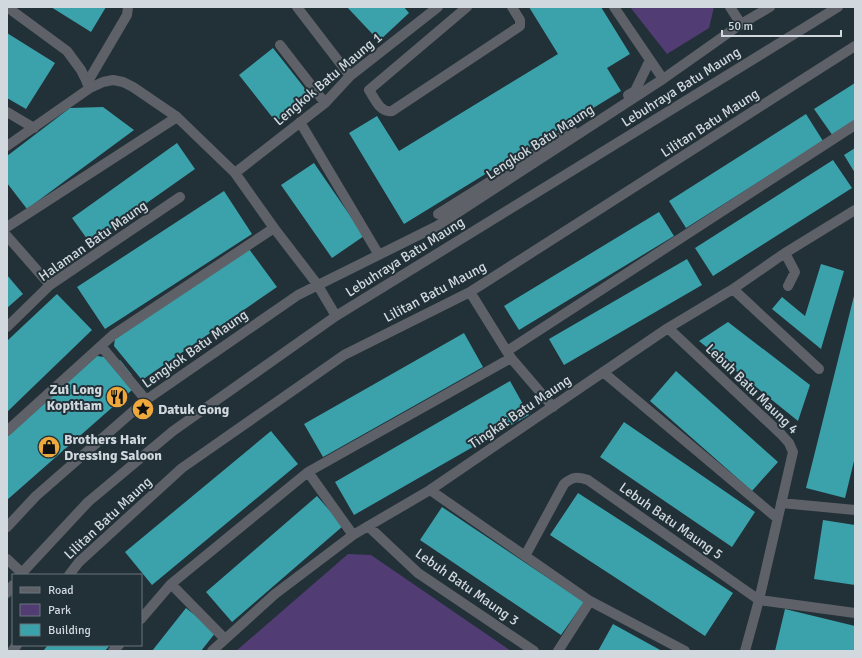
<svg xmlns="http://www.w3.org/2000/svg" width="862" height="658" font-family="Signika,sans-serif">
  <rect width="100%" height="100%" fill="#223038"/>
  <!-- green -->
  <path fill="#523c74" d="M630,7H714L709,28L667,54Z
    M348,554L371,555L511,651H236Z"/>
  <!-- building -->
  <path fill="#3ba2ab" d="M51,7H106L91,32Z
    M347,7H404L409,13L379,41Z
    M529,7H601L630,54L607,68L621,91L404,224L349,133L377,116L399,151L558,54Z
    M7,33L55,63L26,109L7,98Z
    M273,48L310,95L276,122L239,75Z
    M855,83V122L833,136L814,109Z
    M103,107L134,130L27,209L7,183V156L70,108Z
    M806,114L823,141L686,228L669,201Z
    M177,143L195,169L90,243L72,218Z
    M855,148V173L844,155Z
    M833,160L852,188L713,276L695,248Z
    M314,163L364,236L332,258L281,185Z
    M224,191L252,234L105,329L77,287Z
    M659,212L674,236L519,330L504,306Z
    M249,249L277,287L142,380L114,346L115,338Z
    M687,259L702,285L564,365L549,339Z
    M821,264L844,271L821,349L772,309L782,297L805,316Z
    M7,275L23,294L7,308Z
    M57,294L92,330L7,412V341Z
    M854,296L855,457L845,498L806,488Z
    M728,322L810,385L798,421L699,341Z
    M464,333L483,367L323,457L304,424Z
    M97,356L104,357L113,367L120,360L132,375L125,382L132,390L7,500V437Z
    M676,371L778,462L752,491L650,401Z
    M510,381L529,415L354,515L335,482Z
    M624,422L755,512L732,547L600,457Z
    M271,431L298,464L152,585L125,552Z
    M578,493L733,593L705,636L550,535Z
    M317,496L343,526L232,622L206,592Z
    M442,507L584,602L561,635L420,540Z
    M823,520L855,525V585L814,579Z
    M186,608L216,632L201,651H152Z
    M785,609L855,626V651H775Z
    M613,624L662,651H598Z
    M48,645H110L105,651H43Z"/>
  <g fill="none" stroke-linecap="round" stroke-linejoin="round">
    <!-- minor -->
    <path stroke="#5e6167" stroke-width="10" d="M7,7L67,51L81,70L90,88
      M297,7L350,76
      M467,7L369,90C375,99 380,113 392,111L520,26V20L512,7
      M614,7L663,79
      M730,7L741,24
      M280,45L325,103
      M87,83L127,15L128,7
      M628,95L635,91L650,60
      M7,112L34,128
      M300,122L379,255
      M7,146L90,88L103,82L113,80L123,82L133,87L177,117L235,173L274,228L317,284L336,316
      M235,173L325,103L350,76L438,7
      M438,214L572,130
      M7,227L177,117
      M7,236L50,285
      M785,253L795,272L788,286
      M733,289L819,369
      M470,292L511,358L553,407
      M7,327L50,285L180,197
      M668,328L781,434L789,443L793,452L759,600L745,651
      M101,346L146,400
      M507,351L855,125
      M603,372L777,518
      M7,431L113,335L274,228
      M308,472L353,535
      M430,490L590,601L685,651
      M781,503L855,510
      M368,526L418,573L534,651
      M7,527L36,496L146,400L298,295L437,226L663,79L741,24L770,7
      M525,556L564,484C572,477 578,476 588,480L759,600L855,613
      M7,559L21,572
      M20,575L88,502L173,431L336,316L838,7
      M69,575L79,562L182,468L344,355L470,292L855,46
      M171,584L224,638
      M7,593L13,585
      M141,619L171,584L308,472L511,358
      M12,651L17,645
      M113,651L119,645
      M212,651L275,594L353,535L430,490L668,328L733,289L785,253L855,210
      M558,651L590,601"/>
  </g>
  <!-- icons -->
  <defs>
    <g id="restaurant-disc" transform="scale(1.15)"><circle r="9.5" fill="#eea83c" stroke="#223038"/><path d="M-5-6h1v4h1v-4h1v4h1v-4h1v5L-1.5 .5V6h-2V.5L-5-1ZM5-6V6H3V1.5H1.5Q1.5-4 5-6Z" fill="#111"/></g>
    <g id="sight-disc" transform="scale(1.15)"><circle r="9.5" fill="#eea83c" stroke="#223038"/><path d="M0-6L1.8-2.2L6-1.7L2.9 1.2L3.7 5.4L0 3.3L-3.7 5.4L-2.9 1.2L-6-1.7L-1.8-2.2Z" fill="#111"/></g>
    <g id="shop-disc" transform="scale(1.15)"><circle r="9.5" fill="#eea83c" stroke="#223038"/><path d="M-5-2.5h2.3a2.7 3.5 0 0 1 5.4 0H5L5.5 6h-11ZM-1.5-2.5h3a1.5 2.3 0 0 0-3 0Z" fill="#111"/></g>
  </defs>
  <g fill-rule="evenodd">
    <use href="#restaurant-disc" x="117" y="397"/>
    <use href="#sight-disc" x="143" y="409"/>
    <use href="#shop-disc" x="49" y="447"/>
  </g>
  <g text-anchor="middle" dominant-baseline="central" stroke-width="4" stroke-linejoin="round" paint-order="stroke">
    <!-- street labels -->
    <g font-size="14" fill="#d1d9df" stroke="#223038">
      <text transform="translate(328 79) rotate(-40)">Lengkok Batu Maung 1</text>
      <text transform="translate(681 87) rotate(-32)">Lebuhraya Batu Maung</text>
      <text transform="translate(710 123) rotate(-33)">Lilitan Batu Maung</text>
      <text transform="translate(540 142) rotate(-33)">Lengkok Batu Maung</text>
      <text transform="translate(93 241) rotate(-35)">Halaman Batu Maung</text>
      <text transform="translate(405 257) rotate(-32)">Lebuhraya Batu Maung</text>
      <text transform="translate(435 292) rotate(-28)">Lilitan Batu Maung</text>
      <text transform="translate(195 349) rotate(-35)">Lengkok Batu Maung</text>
      <text transform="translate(752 389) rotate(44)">Lebuh Batu Maung 4</text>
      <text transform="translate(520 412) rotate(-34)">Tingkat Batu Maung</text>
      <text transform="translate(108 518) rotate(-43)">Lilitan Batu Maung</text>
      <text transform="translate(671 521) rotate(35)">Lebuh Batu Maung 5</text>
      <text transform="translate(467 587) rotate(35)">Lebuh Batu Maung 3</text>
    </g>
    <!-- poi labels -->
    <g font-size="14" font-weight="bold" fill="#d1d9df" stroke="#223038" text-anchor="start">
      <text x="102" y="389" text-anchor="end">Zui Long<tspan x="102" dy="16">Kopitiam</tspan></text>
      <text x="158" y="409">Datuk Gong</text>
      <text x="64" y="439">Brothers Hair<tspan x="64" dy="16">Dressing Saloon</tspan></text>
    </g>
  </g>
  <!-- border -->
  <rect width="862" height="658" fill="none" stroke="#d1d9df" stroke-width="16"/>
  <!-- legend -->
  <rect x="12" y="574" width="130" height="72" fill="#223038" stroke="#68747b"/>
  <rect x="20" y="587" width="20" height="6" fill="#5e6167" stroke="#68747b"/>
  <text x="48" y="594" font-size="12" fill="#d1d9df">Road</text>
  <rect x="20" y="604" width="20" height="12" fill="#523c74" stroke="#68747b"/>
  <text x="48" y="614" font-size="12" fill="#d1d9df">Park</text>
  <rect x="20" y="624" width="20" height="12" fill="#3ba2ab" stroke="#68747b"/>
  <text x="48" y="634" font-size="12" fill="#d1d9df">Building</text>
  <!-- scale -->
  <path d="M722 30v6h119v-6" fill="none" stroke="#d1d9df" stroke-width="2"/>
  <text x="728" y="30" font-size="12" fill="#d1d9df" stroke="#223038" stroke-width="3" paint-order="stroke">50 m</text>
</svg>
